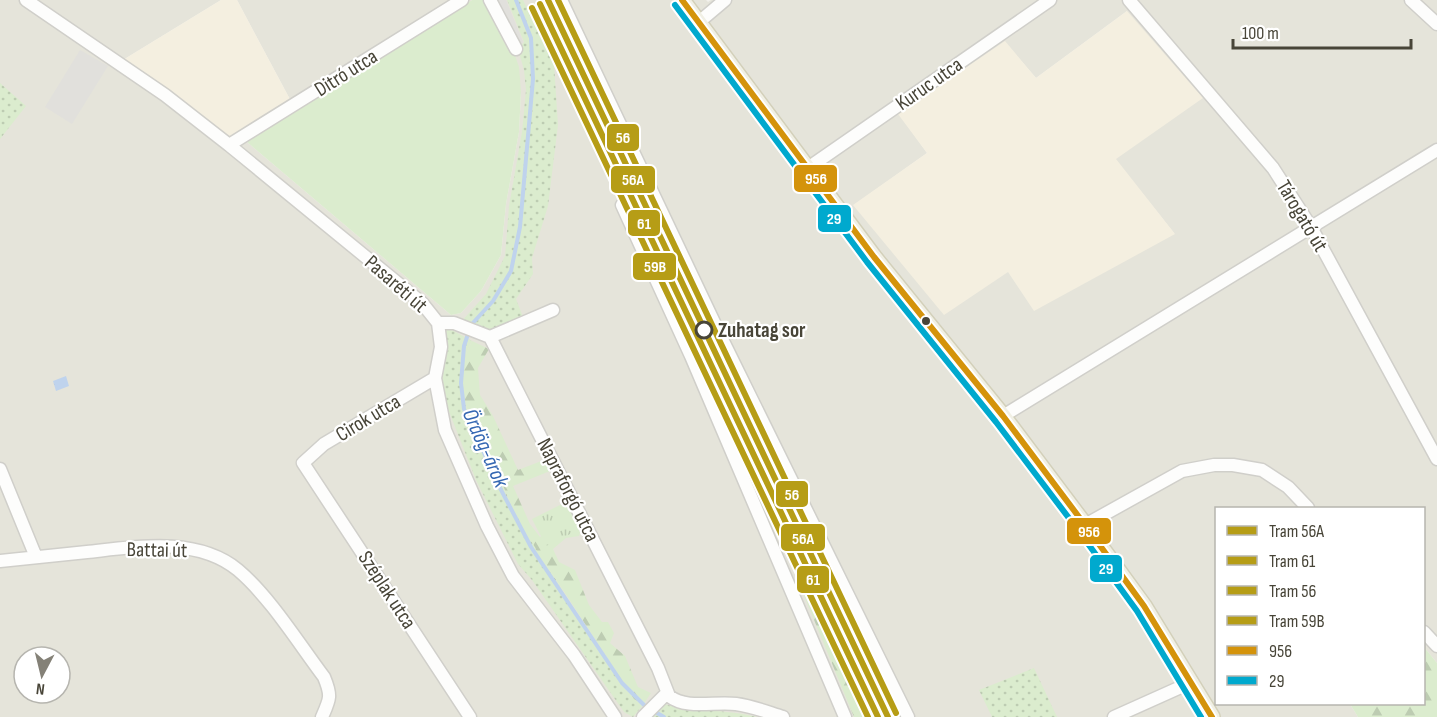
<svg xmlns="http://www.w3.org/2000/svg" width="1437" height="717" font-family="'Sofia Sans Condensed',sans-serif">
  <defs>
    <pattern id="grass-dots" width="8" height="8" patternUnits="userSpaceOnUse" patternTransform="scale(1.5)"><rect width="8" height="8" fill="#dbecce"/><path d="M2 2h.1M6 6h.1" fill="none" stroke="#bdccb2" stroke-width="1.8" stroke-linecap="round"/></pattern>
    <pattern id="forest-firs" width="22" height="20" patternUnits="userSpaceOnUse" patternTransform="scale(1.5)"><rect width="22" height="20" fill="#dbecce"/><path d="M5 1l3.5 6h-7zM16 11l3.5 6h-7z" fill="#bdccb2"/></pattern>
    <pattern id="park-tufts" width="24" height="20" patternUnits="userSpaceOnUse" patternTransform="scale(1.5)"><rect width="24" height="20" fill="#dbecce"/><path d="M3 7l-1-3M5 7V3M7 7l1-3M15 17l-1-3M17 17v-4M19 17l1-3" fill="none" stroke="#bdccb2"/></pattern>
    <pattern id="water-ripples" width="26" height="14" patternUnits="userSpaceOnUse" patternTransform="scale(1.5)"><rect width="26" height="14" fill="#bfd3ed"/><path d="M2 4q2-2 4 0t4 0M15 11q2-2 4 0t4 0" fill="none" stroke="#a6b6cc"/></pattern>
  </defs>
  <rect width="100%" height="100%" fill="#f2f1ec"/>
  <!-- residential -->
  <path fill="#e5e4da" fill-rule="evenodd" d="M0,0H221L118,63L293,105L237,0H472L247,142L451,315L461,313L481,291L501,255L506,204L519,132L521,92L487,0H706L708,2L711,0H1437V663L1424,647V508H1216V704H1350L1358,717H0ZM1127,11L1115,159L1174,233L1008,272L854,205L927,153L899,114L1005,42L1036,78ZM24,657H60V693H24Z"/>
  <!-- commercial -->
  <path fill="#f4efe0" d="M221,0H237L293,105L229,145L118,63Z
    M1127,11L1203,98L1116,159L1175,234L1034,311L1008,272L944,315L853,205L927,153L898,114L1005,41L1036,78Z"/>
  <!-- grass -->
  <path fill="url(#grass-dots)" d="M507,0H523L554,64L558,125L548,206L532,258L533,274L516,299L523,317L490,334L460,323L486,294L505,256L509,206L522,132L526,90L524,70L518,49L524,42Z
    M551,0H554L682,267L679,268Z
    M0,83L26,106L0,139Z
    M450,329L472,341L463,361L465,404L485,443L513,509L572,606L634,699L643,705L633,717L624,712L532,580L518,564L476,480L448,409L441,388L445,331Z
    M1034,668L1057,717H992L979,690Z
    M663,704C694,712 727,709 757,717H649Z"/>
  <!-- forest -->
  <path fill="url(#forest-firs)" d="M472,341L489,349L478,368L480,395L493,416L518,470L544,460L550,471L513,486L530,524L540,537L564,523L575,511L583,523L579,536L566,538L553,549L559,562L575,570L589,605L602,622H608L614,633L610,643L625,656L638,687L651,693L643,705L634,699L529,538L513,509L485,443L465,404L462,378L463,361Z
    M704,356L791,538L872,717H854L752,469L700,358Z
    M759,431L903,717H893L755,432Z
    M1424,647L1437,663V717H1358L1350,704H1424Z"/>
  <!-- park -->
  <path fill="url(#park-tufts)" d="M566,502L580,529L546,546L532,519Z"/>
  <!-- pitch -->
  <path fill="#dbecce" d="M472,0H487L511,44L519,67L521,92L519,132L506,204L501,255L481,291L461,313L451,315L247,142Z"/>
  <!-- parking -->
  <path fill="#e1e0dc" d="M490,0H506L523,42L516,49Z
    M80,50L108,66L72,124L45,107Z"/>
  <!-- water -->
  <path fill="url(#water-ripples)" d="M66,376L69,386L56,391L53,381Z"/>
  <g fill="none" stroke-linecap="round" stroke-linejoin="round">
    <!-- stream -->
    <path stroke="#bfd3ed" stroke-width="4" d="M516,0L531,38L533,79L520,227L511,271L493,301L471,325L464,346L461,383L464,409L499,486L531,547L622,683L645,706L664,717"/>
    <!-- minor casing -->
    <g stroke="#d0cfca" stroke-width="15">
      <path id="minor" d="M26,0L165,95L229,145L422,303L438,323L441,347L435,378L445,430L487,526L513,576L574,655L615,717
        M490,0L516,49
        M561,0L721,337L908,717
        M1129,0L1273,168L1311,227L1437,459
        M1411,0L1437,24
        M699,22L725,0
        M229,145L462,0
        M808,168L1050,0
        M622,205L691,356L845,717
        M438,323H454L490,337L658,668L669,696C687,710 715,701 736,704C752,706 767,712 783,717
        M490,337L553,310
        M691,356L721,337
        M435,378L324,444L303,463L470,717
        M1003,416L1437,150
        M0,469L36,557
        M1085,525L1182,471L1214,465H1233L1262,470L1288,487L1308,508
        M0,561C29,558 58,555 87,552C135,547 197,536 238,570C270,597 299,644 324,677C332,696 330,699 322,717
        M1424,632L1437,646
        M643,717L667,693
        M1114,717L1192,682"/>
    </g>
    <!-- major casing -->
    <g stroke="#d3d0ba" stroke-width="18">
      <path id="major" d="M682,0L874,257L1003,416L1085,525L1144,606L1212,717"/>
    </g>
    <!-- minor -->
    <use href="#minor" stroke="#fdfdfc" stroke-width="12"/>
    <!-- major -->
    <use href="#major" stroke="#f1f0e5" stroke-width="15"/>
    <!-- bus-1 casing -->
    <g stroke="#fff" stroke-width="10">
      <path id="bus-1" d="M682,0L874,257L1003,416L1085,525L1144,606L1212,717"/>
    </g>
    <!-- bus-2 casing -->
    <g stroke="#fff" stroke-width="10">
      <path id="bus-2" d="M675,5L867,262L996,422L1078,530L1137,611L1201,717"/>
    </g>
    <!-- bus-1 -->
    <use href="#bus-1" stroke="#d4930b" stroke-width="6"/>
    <!-- bus-2 -->
    <use href="#bus-2" stroke="#00a9ce" stroke-width="6"/>
    <!-- tram-1 casing -->
    <g stroke="#fff" stroke-width="10">
      <path id="tram-1" d="M548,0L888,717"/>
    </g>
    <!-- tram-2 casing -->
    <g stroke="#fff" stroke-width="10">
      <path id="tram-2" d="M540,4L878,717"/>
    </g>
    <!-- tram-3 casing -->
    <g stroke="#fff" stroke-width="10">
      <path id="tram-3" d="M558,0L896,713"/>
    </g>
    <!-- tram-4 casing -->
    <g stroke="#fff" stroke-width="10">
      <path id="tram-4" d="M532,8L868,717"/>
    </g>
    <!-- tram-1 -->
    <use href="#tram-1" stroke="#b69d16" stroke-width="6"/>
    <!-- tram-2 -->
    <use href="#tram-2" stroke="#b69d16" stroke-width="6"/>
    <!-- tram-3 -->
    <use href="#tram-3" stroke="#b69d16" stroke-width="6"/>
    <!-- tram-4 -->
    <use href="#tram-4" stroke="#b69d16" stroke-width="6"/>
  </g>
  <!-- markers -->
  <circle fill="#484538" stroke="#fff" stroke-width="2" cx="926" cy="321" r="5"/>
  <circle fill="#fff" stroke="#484538" stroke-width="3" cx="704" cy="330" r="8"/>
  <g text-anchor="middle" dominant-baseline="central" stroke-width="4.5" stroke-linejoin="round" paint-order="stroke">
    <!-- street labels -->
    <g font-size="21" fill="#484538" stroke="#fff">
      <text transform="translate(346 73) rotate(-32)">Ditró utca</text>
      <text transform="translate(929 84) rotate(-35)">Kuruc utca</text>
      <text transform="translate(1302 216) rotate(59)">Tárogató út</text>
      <text transform="translate(396 284) rotate(41)">Pasaréti út</text>
      <text transform="translate(368 418) rotate(-31)">Cirok utca</text>
      <text transform="translate(568 490) rotate(63)">Napraforgó utca</text>
      <text transform="translate(157 550) rotate(1)">Battai út</text>
      <text transform="translate(387 590) rotate(57)">Széplak utca</text>
    </g>
    <!-- stop labels -->
    <g font-size="21" font-weight="bold" fill="#484538" stroke="#fff" text-anchor="start">
      <text x="718" y="330">Zuhatag sor</text>
    </g>
    <!-- water labels -->
    <g font-size="22" font-style="italic" fill="#3467b2" stroke="#fff">
      <text transform="translate(485 448) rotate(66)">Ördög-árok</text>
    </g>
  </g>
  <g stroke="#fff" stroke-width="2">
    <rect x="606" y="123" width="34" height="29" rx="6" fill="#b69d16"/>
    <rect x="793" y="164" width="45" height="29" rx="6" fill="#d4930b"/>
    <rect x="610" y="165" width="46" height="29" rx="6" fill="#b69d16"/>
    <rect x="817" y="204" width="35" height="29" rx="6" fill="#00a9ce"/>
    <rect x="627" y="209" width="34" height="28" rx="6" fill="#b69d16"/>
    <rect x="632" y="252" width="45" height="29" rx="6" fill="#b69d16"/>
    <rect x="775" y="480" width="34" height="28" rx="6" fill="#b69d16"/>
    <rect x="1066" y="517" width="46" height="28" rx="6" fill="#d4930b"/>
    <rect x="780" y="523" width="46" height="29" rx="6" fill="#b69d16"/>
    <rect x="1089" y="554" width="34" height="29" rx="6" fill="#00a9ce"/>
    <rect x="796" y="565" width="34" height="29" rx="6" fill="#b69d16"/>
  </g>
  <g font-size="16" text-anchor="middle" font-weight="bold" fill="#fff">
    <text x="623" y="143">56</text>
    <text x="816" y="184">956</text>
    <text x="633" y="185">56A</text>
    <text x="834" y="224">29</text>
    <text x="644" y="229">61</text>
    <text x="655" y="272">59B</text>
    <text x="792" y="500">56</text>
    <text x="1089" y="537">956</text>
    <text x="803" y="544">56A</text>
    <text x="1106" y="574">29</text>
    <text x="813" y="585">61</text>
  </g>
  <!-- legend -->
  <rect x="1215" y="507" width="210" height="198" fill="#ffffff" stroke="#b6b5af" stroke-width="1.5"/>
  <rect x="1227" y="526" width="30" height="9" fill="#b69d16" stroke="#b6b5af" stroke-width="1.5"/>
  <text x="1269" y="537" font-size="18" fill="#484538">Tram 56A</text>
  <rect x="1227" y="556" width="30" height="9" fill="#b69d16" stroke="#b6b5af" stroke-width="1.5"/>
  <text x="1269" y="567" font-size="18" fill="#484538">Tram 61</text>
  <rect x="1227" y="586" width="30" height="9" fill="#b69d16" stroke="#b6b5af" stroke-width="1.5"/>
  <text x="1269" y="597" font-size="18" fill="#484538">Tram 56</text>
  <rect x="1227" y="616" width="30" height="9" fill="#b69d16" stroke="#b6b5af" stroke-width="1.5"/>
  <text x="1269" y="627" font-size="18" fill="#484538">Tram 59B</text>
  <rect x="1227" y="646" width="30" height="9" fill="#d4930b" stroke="#b6b5af" stroke-width="1.5"/>
  <text x="1269" y="657" font-size="18" fill="#484538">956</text>
  <rect x="1227" y="676" width="30" height="9" fill="#00a9ce" stroke="#b6b5af" stroke-width="1.5"/>
  <text x="1269" y="687" font-size="18" fill="#484538">29</text>
  <!-- north arrow -->
  <g transform="translate(42 675) rotate(187)"><circle r="28" fill="#ffffff" stroke="#b6b5af" stroke-width="1.5"/>
  <path d="M0-4.5L10 22L0 15L-10 22Z" fill="#848177"/>
  <text y="-9" font-size="16" font-weight="bold" text-anchor="middle" fill="#484538">N</text>
  </g>
  <!-- scale -->
  <path d="M1233 39v9h178v-9" fill="none" stroke="#484538" stroke-width="3"/>
  <text x="1242" y="39" font-size="18" fill="#484538" stroke="#ffffff" stroke-width="4.5" paint-order="stroke">100 m</text>
</svg>
